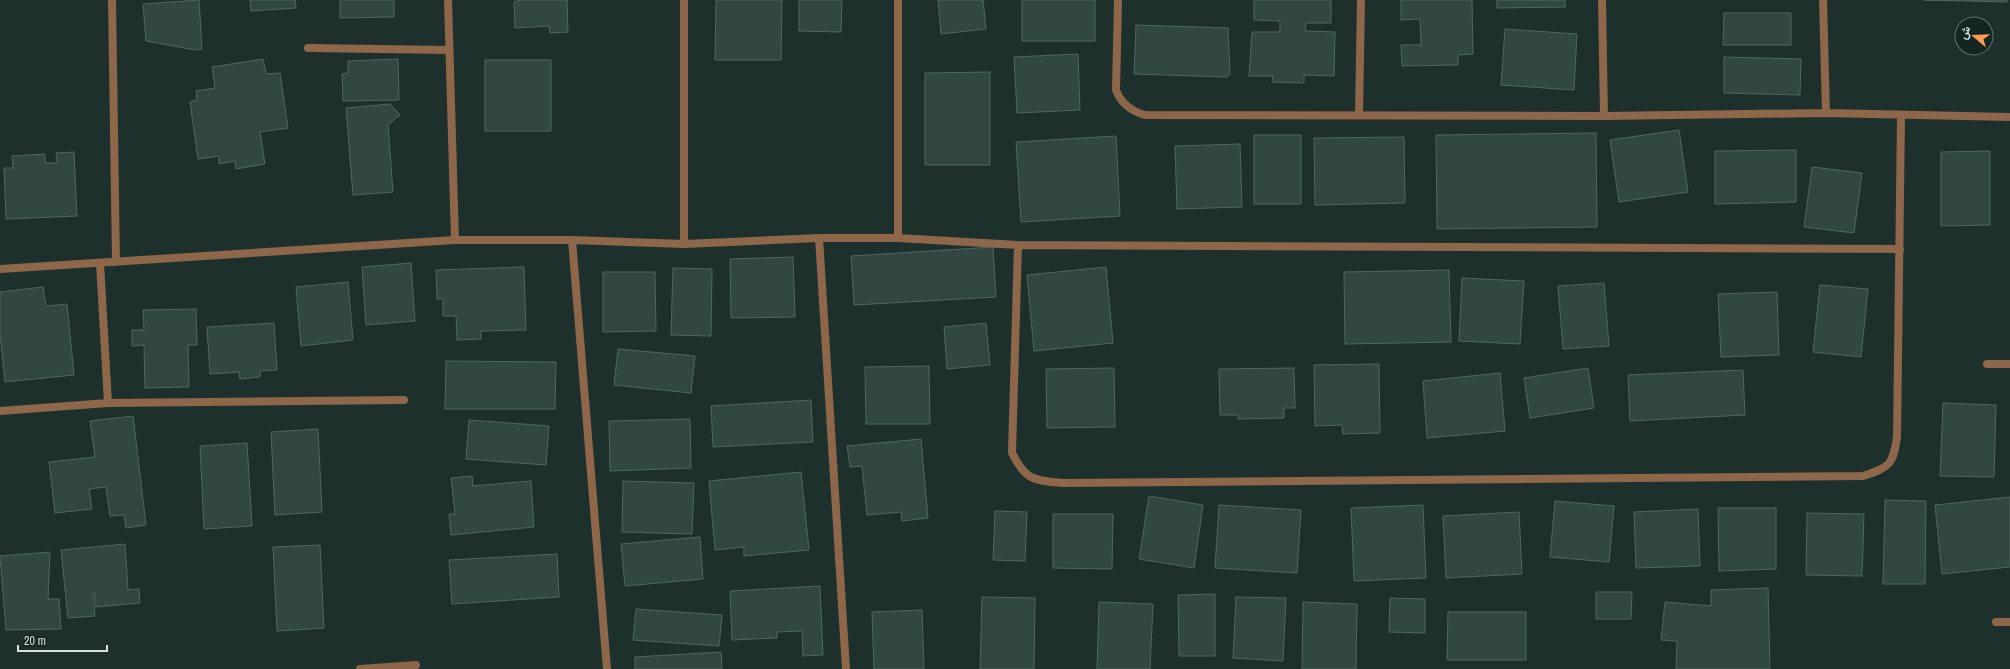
<svg xmlns="http://www.w3.org/2000/svg" width="2010" height="669" font-family="'Archivo Narrow',Vazirmatn,sans-serif">
  <rect width="100%" height="100%" fill="#1e302c"/>
  <!-- building -->
  <path fill="#334742" stroke="#526661" d="M199,0L202,49L195,50L146,41L143,4Z
    M250,0H295L296,8L251,11Z
    M340,0H394V17L340,18Z
    M521,0H567L568,32L550,33L549,26L515,28L514,2Z
    M716,0H782L781,60H715Z
    M799,0H842L841,32L799,31Z
    M938,0H983L986,29L941,34Z
    M1022,0H1095V41H1022Z
    M1254,0H1331V23H1306L1305,31L1335,32L1334,76L1304,75V83L1272,82L1273,76H1249L1252,32H1280V21L1254,20Z
    M1401,0H1472L1473,54L1458,55V65L1402,66L1401,45H1421L1420,19L1401,20Z
    M1497,0H1565V7L1497,8Z
    M1924,0H2007V2Z
    M1724,13H1791V45H1723Z
    M1136,25L1228,28L1230,74L1227,77L1134,74Z
    M1505,29L1577,34L1574,90L1501,85Z
    M1078,54L1080,110L1017,113L1014,57Z
    M1724,57L1801,59L1800,95L1724,93Z
    M263,59L266,74L280,73L288,128L260,132L265,164L236,169L235,161L219,164V156L198,159L190,102L197,100L196,91L215,88L212,67Z
    M398,59L399,100L343,101L342,74L348,73V61Z
    M485,60H551V131H485Z
    M990,72V165H925V73Z
    M390,104L400,115L388,125L393,192L353,195L346,108Z
    M1679,130L1688,192L1619,202L1610,140Z
    M1596,133L1597,227L1437,229L1436,135Z
    M1254,135H1301V204H1254Z
    M1116,136L1120,216L1021,222L1016,142Z
    M1404,137L1405,203L1315,205L1314,138Z
    M1240,144L1242,207L1177,209L1175,146Z
    M1796,150V202L1715,204V151Z
    M1990,151V225L1941,226V152Z
    M74,152L77,216L6,219L4,168H13L12,156L45,154V163H57L56,153Z
    M1812,167L1862,173L1854,233L1804,227Z
    M993,247L996,297L854,305L851,256Z
    M793,257L795,317L731,318L730,259Z
    M411,263L415,321L366,325L362,267Z
    M524,267L526,330L481,331V339L457,340L456,316H443V299H437L436,270Z
    M1106,267L1113,343L1034,351L1027,275Z
    M673,268L712,269L711,336L671,335Z
    M1449,270L1451,342L1345,344L1344,272Z
    M603,272H655L656,331L603,332Z
    M1462,278L1524,281L1520,344L1459,341Z
    M348,282L353,340L301,346L296,287Z
    M1604,283L1609,346L1563,349L1558,286Z
    M1820,285L1868,289L1861,357L1813,352Z
    M43,287L46,306L67,304L74,375L5,382L0,334V292Z
    M1777,292L1779,355L1721,357L1718,294Z
    M196,309L197,345H188L189,387L145,388L144,345L132,346V330H144L143,310Z
    M274,323L277,370L260,371V377L240,379L239,372L210,374L207,327Z
    M986,323L990,365L947,369L944,327Z
    M618,349L695,356L691,393L614,385Z
    M446,361L556,362L555,409H445Z
    M1379,364L1380,433L1343,434L1342,425L1315,426L1314,365Z
    M929,366L930,424H866L865,367Z
    M1114,368L1115,427L1047,428L1046,369Z
    M1294,368L1295,408H1284V418L1238,419V415H1220L1219,369Z
    M1588,368L1594,408L1530,418L1524,378Z
    M1743,370L1745,415L1630,421L1628,375Z
    M1500,373L1505,431L1427,438L1423,381Z
    M811,400L813,442L713,447L711,406Z
    M1943,403L1996,405L1994,477L1940,476Z
    M133,416L146,525L126,528L124,515L110,516L106,487L89,489L92,509L55,513L49,462L95,457L90,421Z
    M690,419L691,468L610,471L609,421Z
    M469,420L549,426L546,465L466,459Z
    M318,429L322,512L275,515L271,432Z
    M921,439L928,518L902,521L901,512L867,515L862,466L850,467L847,446Z
    M247,443L252,526L204,529L200,446Z
    M801,472L809,550L744,556V547L715,550L709,481Z
    M472,476L473,486L531,481L534,527L451,535L449,514H455L451,478Z
    M623,481L694,483L692,534L622,532Z
    M1149,496L1203,505L1194,568L1139,559Z
    M2010,497V567L1942,574L1935,505Z
    M1885,500L1926,501L1925,584H1883Z
    M1555,501L1614,506L1609,562L1550,557Z
    M1219,505L1301,510L1297,573L1215,568Z
    M1423,505L1426,578L1354,581L1351,508Z
    M1718,508H1776V569L1719,571Z
    M1698,509L1700,566L1636,568L1634,512Z
    M995,511L1027,512L1025,561L993,560Z
    M1519,512L1522,574L1446,578L1443,516Z
    M1807,513L1864,514L1862,576L1806,575Z
    M1053,514H1113L1112,569L1053,568Z
    M700,537L703,579L625,586L621,544Z
    M125,544L128,590L139,589L140,603L96,607L95,594H93L95,616L68,618L61,550Z
    M320,545L324,628L277,631L273,547Z
    M50,552L48,599H59L61,629L6,630L0,556Z
    M557,554L559,597L452,604L449,560Z
    M820,586L823,655L803,656L802,631L777,632V638L732,640L730,591Z
    M1768,588L1770,669H1676L1677,641L1661,640L1665,602L1711,606V590Z
    M1596,592H1632L1631,619H1596Z
    M1215,594V656H1179L1178,595Z
    M982,597L1035,598L1034,669H980Z
    M1236,597L1286,598L1283,661L1233,658Z
    M1390,598L1425,599V633L1389,632Z
    M1099,602L1153,604L1150,669H1097Z
    M1303,602L1357,604L1356,669H1302Z
    M636,609L722,615L719,646L633,640Z
    M922,610L924,669H874L872,612Z
    M1448,612H1526V660H1447Z
    M721,652L722,669H635V657Z"/>
  <g fill="none" stroke-linecap="round" stroke-linejoin="round">
    <!-- street -->
    <path stroke="#8e6649" stroke-width="8" d="M112,0L116,262
      M448,0L455,240
      M1118,0L1116,90C1121,104 1131,111 1145,115L1604,116L1826,113L2010,117
      M1602,0L1604,116
      M1823,0L1826,113
      M308,48L449,50
      M1359,115L1361,0
      M819,238L846,669
      M898,238V0
      M572,240L607,669
      M684,244V0
      M1018,245L1012,453C1026,481 1034,480 1063,483L1863,476C1890,467 1893,465 1897,437L1901,116
      M100,263L108,403
      M0,269L455,240H572L684,244L819,238H898L1018,245L1900,249
      M1987,364H2010
      M0,411L108,403L404,400
      M1996,622H2010
      M360,669L416,665"/>
  </g>
  <!-- north arrow -->
  <g transform="translate(1974 36) rotate(289)"><circle r="19" fill="#142622" stroke="#62726e"/>
  <path d="M0-3L7 15L0 10L-7 15Z" fill="#fc9d53"/>
  <text y="-6" font-size="11" font-weight="bold" text-anchor="middle" fill="#d7e3e0">ش</text>
  </g>
  <!-- scale -->
  <path d="M18 645v6h89v-6" fill="none" stroke="#d7e3e0" stroke-width="2"/>
  <text x="24" y="645" font-size="12" fill="#d7e3e0" stroke="#142622" stroke-width="3" paint-order="stroke">20 m</text>
</svg>
